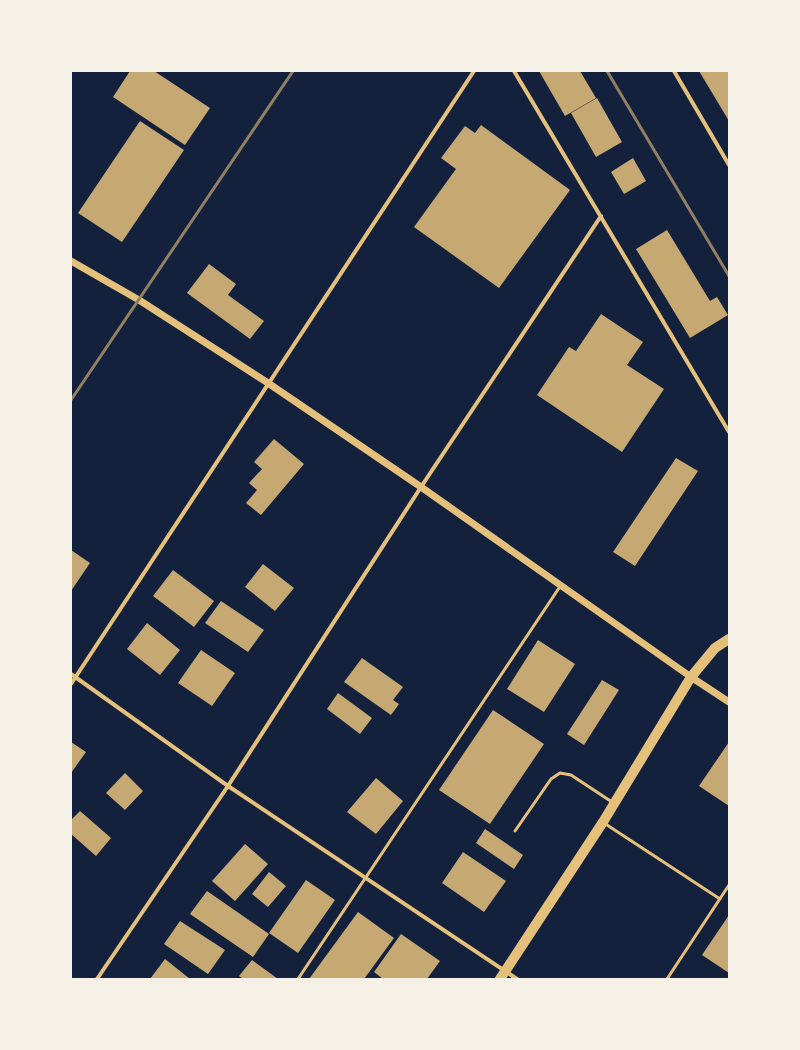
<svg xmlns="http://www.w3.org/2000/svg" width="800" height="1050" font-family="Poppins,sans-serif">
  <rect width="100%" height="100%" fill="#14213d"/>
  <!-- building -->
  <path fill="#c6a872" d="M130,71H154L210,108L185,145L113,97Z
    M539,71H580L596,98L565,116Z
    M699,71H729V121Z
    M597,98L622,142L596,157L571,113Z
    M140,121L184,150L122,242L78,213Z
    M481,125L570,190L499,288L414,227L456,169L441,158L465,126L475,133Z
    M633,158L646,181L624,194L611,172Z
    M667,230L710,301L717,297L728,315L690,338L636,249Z
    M209,264L236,284L228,295L264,321L250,339L187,293Z
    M601,314L643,342L627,365L664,389L622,452L537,395L569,347L576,351Z
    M274,439L304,464L261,515L246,503L257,490L249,483L262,469L254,462Z
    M676,458L698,471L635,566L613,552Z
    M71,550L90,563L71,591Z
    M263,564L294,588L275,611L245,587Z
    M173,570L214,601L194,627L153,596Z
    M221,601L264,630L248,652L205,623Z
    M147,623L180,650L160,675L127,649Z
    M538,640L575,664L544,712L507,689Z
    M201,650L235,673L212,706L178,683Z
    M362,658L403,687L393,700L399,704L391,715L344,682Z
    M602,680L619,690L584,745L567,734Z
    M338,693L372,718L360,734L327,709Z
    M493,710L544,744L490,824L439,790Z
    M71,742L86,752L71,773Z
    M729,742V806L699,786Z
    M125,773L143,791L125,810L106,793Z
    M376,778L403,801L376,834L347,812Z
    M80,811L111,838L96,856L71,834V820Z
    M485,829L523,855L514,869L476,843Z
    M245,844L268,864L235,901L212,881Z
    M463,852L506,881L484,912L442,883Z
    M269,872L286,886L268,907L252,894Z
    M306,880L335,900L298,953L269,933Z
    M207,891L269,934L253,957L190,914Z
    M358,912L394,938L364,979H309Z
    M729,915V973L702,955Z
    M180,921L225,950L208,974L164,944Z
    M401,934L440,961L427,979H383L374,972Z
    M165,959L190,979H150Z
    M252,960L278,979H243L239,976Z"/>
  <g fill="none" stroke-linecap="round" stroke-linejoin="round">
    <!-- service -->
    <path stroke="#e5c07b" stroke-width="3" d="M604,823L720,899
      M515,831L551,779L560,773L571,775L612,802
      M298,979L561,585
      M667,979L729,885"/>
    <!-- minor -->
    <path stroke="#e5c07b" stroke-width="4" d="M514,71L729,432
      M674,71L729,165
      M71,674L228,786L517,979
      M71,684L474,71
      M97,979L228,786L421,487L601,216"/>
    <!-- tertiary -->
    <path stroke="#e5c07b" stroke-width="7" d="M71,261L139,300L268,383L421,487L691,677L729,702"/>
    <!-- primary -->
    <path stroke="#e5c07b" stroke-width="10" d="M500,979L603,822L691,677L715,648L729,639"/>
    <!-- rail -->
    <path stroke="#918062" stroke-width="3" d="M607,71L729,276
      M71,400L293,71"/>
  </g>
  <!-- border -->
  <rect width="800" height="1050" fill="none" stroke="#f6f1e7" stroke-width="144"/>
</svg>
